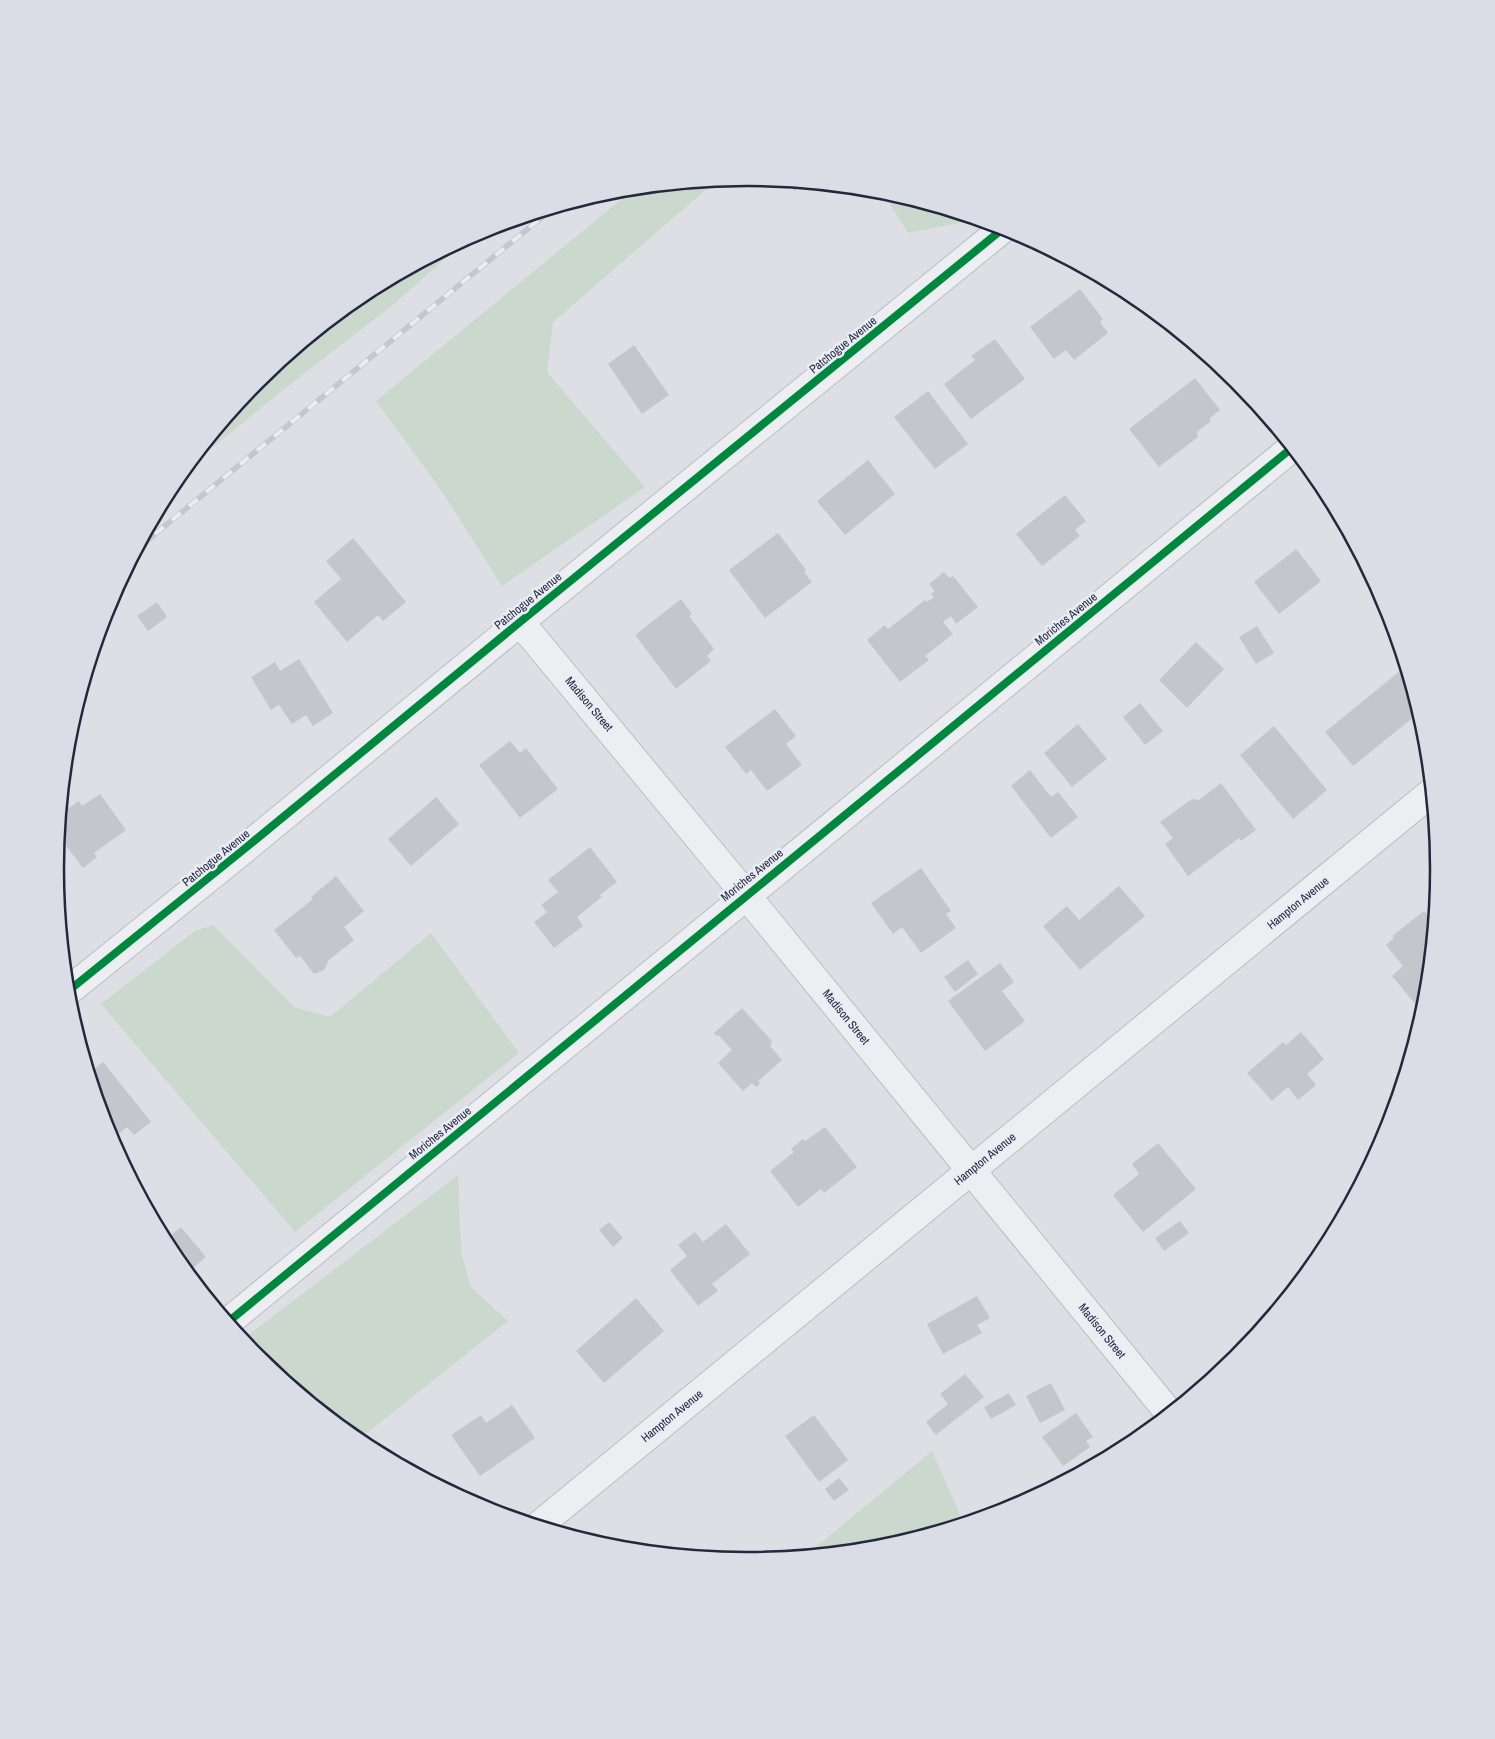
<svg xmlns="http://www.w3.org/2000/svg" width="1495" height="1739" font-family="'Archivo Narrow',sans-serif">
  <rect width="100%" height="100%" fill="#dedfe4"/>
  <!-- green -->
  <path fill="#cbd8cd" d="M717,180L553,322L547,372L645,487L502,586L441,490L376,401L635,188Z
    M881,190H883L978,219L908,233Z
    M471,236L394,304L292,383L182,472L241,400L391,279Z
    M213,925L294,1007L330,1017L431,933L519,1053L295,1232L101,1004L195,931Z
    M458,1175L461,1252L471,1287L508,1321L357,1441L258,1359L242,1340Z
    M932,1451L964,1524L882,1549L805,1556Z"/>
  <!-- building -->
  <path fill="#c5c6cc" d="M787,181L805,183L794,191Z
    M1080,289L1103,319L1100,322L1108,333L1074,360L1066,350L1054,359L1030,327Z
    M995,339L1025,379L971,419L944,384L975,360L971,356Z
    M634,345L669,395L642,414L608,364Z
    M1195,378L1220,410L1210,418V422L1197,432L1198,437L1159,467L1129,429Z
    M928,391L968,444L935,469L894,417Z
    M868,460L895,494L845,535L817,501Z
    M1065,495L1086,521L1075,530L1080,536L1042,566L1016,534Z
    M778,533L806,570L804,572L812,582L765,618L729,570Z
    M353,538L406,602L383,621L378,615L347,642L314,602L341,579L326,561Z
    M1296,549L1321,581L1279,614L1254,582Z
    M944,572L949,578L953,576L978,607L956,624L951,616L943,622L953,634L925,656L929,660L900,682L867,640L885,625L888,629L925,600L927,602L934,597L931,594L935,591L929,584Z
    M681,599L692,614L689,616L714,649L707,656L711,661L676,689L635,635Z
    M157,602L167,617L148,631L137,616Z
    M1257,626L1274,653L1256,664L1239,637Z
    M1196,642L1224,669L1187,708L1159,680Z
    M299,659L333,713L313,726L306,715L292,724L279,705L271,710L251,677L275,662L280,671Z
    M1400,671L1412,685L1413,689L1408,692L1417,703L1420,712L1353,766L1325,732Z
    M1140,703L1163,731L1145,745L1123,717Z
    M775,709L796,736L786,744L802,765L767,791L751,770L746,774L725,747Z
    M1078,724L1107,759L1072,787L1044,753Z
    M1274,726L1327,790L1293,819L1240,755Z
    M510,741L520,753L526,748L558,789L520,818L479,765Z
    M1030,770L1051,797L1058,792L1078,817L1051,838L1011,786Z
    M1221,783L1256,830L1241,841L1239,838L1188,876L1165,844L1173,838L1160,822L1192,799L1199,800Z
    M100,794L126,830L94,853L97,857L83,868L58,835L61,809L67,805L69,808L79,801L82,806Z
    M436,797L459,824L411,866L388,839Z
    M590,847L617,882L600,895L602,897L577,917L583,926L554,948L534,922L547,912L541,905L558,892L548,880Z
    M921,868L951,911L946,914L956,928L921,953L902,927L893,934L871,903Z
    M336,876L364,911L344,927L354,940L329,960L324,970L314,974L300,956L296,958L274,930L313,899L311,897Z
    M1119,886L1145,916L1080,970L1043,926L1067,906L1079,920Z
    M1424,911L1435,924L1427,998L1417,1006L1392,976L1403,966L1386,945L1394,938L1392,936Z
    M968,960L978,974L955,992L944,977Z
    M1000,963L1014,982L1002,991L1025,1021L985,1051L948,1001Z
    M742,1008L772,1041L770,1046L782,1060L758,1081L760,1084L756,1087L752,1083L743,1091L718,1063L732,1050L718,1035L716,1036L714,1033Z
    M1301,1032L1324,1059L1307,1074L1316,1085L1298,1100L1288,1087L1272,1101L1247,1073L1283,1042L1286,1045Z
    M103,1062L151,1122L134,1135L127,1127L111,1140L108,1134L89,1073Z
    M825,1127L857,1167L824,1193L821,1189L798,1207L770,1171L794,1152L791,1149L803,1139L805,1141Z
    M1158,1143L1196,1189L1143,1232L1113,1195L1139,1174L1132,1164Z
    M1180,1221L1189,1233L1164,1251L1155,1238Z
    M609,1222L623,1238L613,1247L599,1230Z
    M726,1224L750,1254L712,1284L718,1291L698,1306L670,1270L687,1256L678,1245L695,1232L703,1242Z
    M181,1227L206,1257L187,1273L172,1254L164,1241Z
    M977,1296L990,1318L977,1325L982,1333L943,1354L927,1324Z
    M636,1298L664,1331L604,1383L576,1351Z
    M965,1374L984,1397L936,1435L926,1422L948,1404L940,1394Z
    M1051,1383L1065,1410L1040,1423L1026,1396Z
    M1009,1393L1016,1405L991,1419L984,1407Z
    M512,1405L535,1438L480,1476L451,1435L481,1415L486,1423Z
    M1076,1413L1093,1437L1086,1441L1090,1447L1063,1466L1042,1437Z
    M814,1415L848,1460L819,1482L785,1436Z
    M839,1478L849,1490L834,1501L825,1489Z"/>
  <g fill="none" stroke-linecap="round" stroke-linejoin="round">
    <!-- minor casing -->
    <g stroke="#bbbcc2" stroke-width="30">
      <path id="minor" d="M228,1322L1293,447
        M538,1526L1432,792"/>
    </g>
    <!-- tertiary casing -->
    <g stroke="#bbbcc2" stroke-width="30">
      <path id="tertiary" d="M520,622L746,895L1170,1414
        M67,992L243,850L520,622L1005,227"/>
    </g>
    <!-- minor -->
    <use href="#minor" stroke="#edeef1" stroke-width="28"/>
    <!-- tertiary -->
    <use href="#tertiary" stroke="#edeef1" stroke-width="28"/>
    <!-- rail casing -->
    <g stroke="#c6c7cc" stroke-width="5.5">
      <path id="rail" d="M138,548L552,209"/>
    </g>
    <!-- rail -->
    <use href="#rail" stroke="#eaedf5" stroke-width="4" stroke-dasharray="11" stroke-linecap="butt"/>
    <!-- cycleway casing -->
    <g stroke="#eaedf5" stroke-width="11">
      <path id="cycleway" d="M67,992L243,850L520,622L1005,227
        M228,1322L1293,447"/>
    </g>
    <!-- cycleway -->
    <use href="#cycleway" stroke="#00873e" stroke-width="8"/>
  </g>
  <g text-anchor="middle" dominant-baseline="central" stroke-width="5" stroke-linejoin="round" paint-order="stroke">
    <!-- street labels -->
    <g font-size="12" fill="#24283e" stroke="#eaedf5">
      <text transform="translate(843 345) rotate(-39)">Patchogue Avenue</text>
      <text transform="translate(528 601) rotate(-39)">Patchogue Avenue</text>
      <text transform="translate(1066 619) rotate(-39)">Moriches Avenue</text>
      <text transform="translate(589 704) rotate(50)">Madison Street</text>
      <text transform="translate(216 858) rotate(-39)">Patchogue Avenue</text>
      <text transform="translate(752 875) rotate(-39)">Moriches Avenue</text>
      <text transform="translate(1298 903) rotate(-39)">Hampton Avenue</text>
      <text transform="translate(846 1017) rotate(51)">Madison Street</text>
      <text transform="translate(440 1133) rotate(-39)">Moriches Avenue</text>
      <text transform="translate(985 1159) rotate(-39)">Hampton Avenue</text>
      <text transform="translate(1102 1331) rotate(51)">Madison Street</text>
      <text transform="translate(672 1416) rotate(-39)">Hampton Avenue</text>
    </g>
  </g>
  <!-- crop -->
  <path d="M0 0H1495V1739H0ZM64 869a683 683 0 1 1 1366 0a683 683 0 1 1-1366 0Z" fill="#dadde6" fill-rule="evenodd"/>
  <path fill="none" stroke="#24283e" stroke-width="2.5" d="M64 869a683 683 0 1 1 1366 0a683 683 0 1 1-1366 0Z"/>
</svg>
